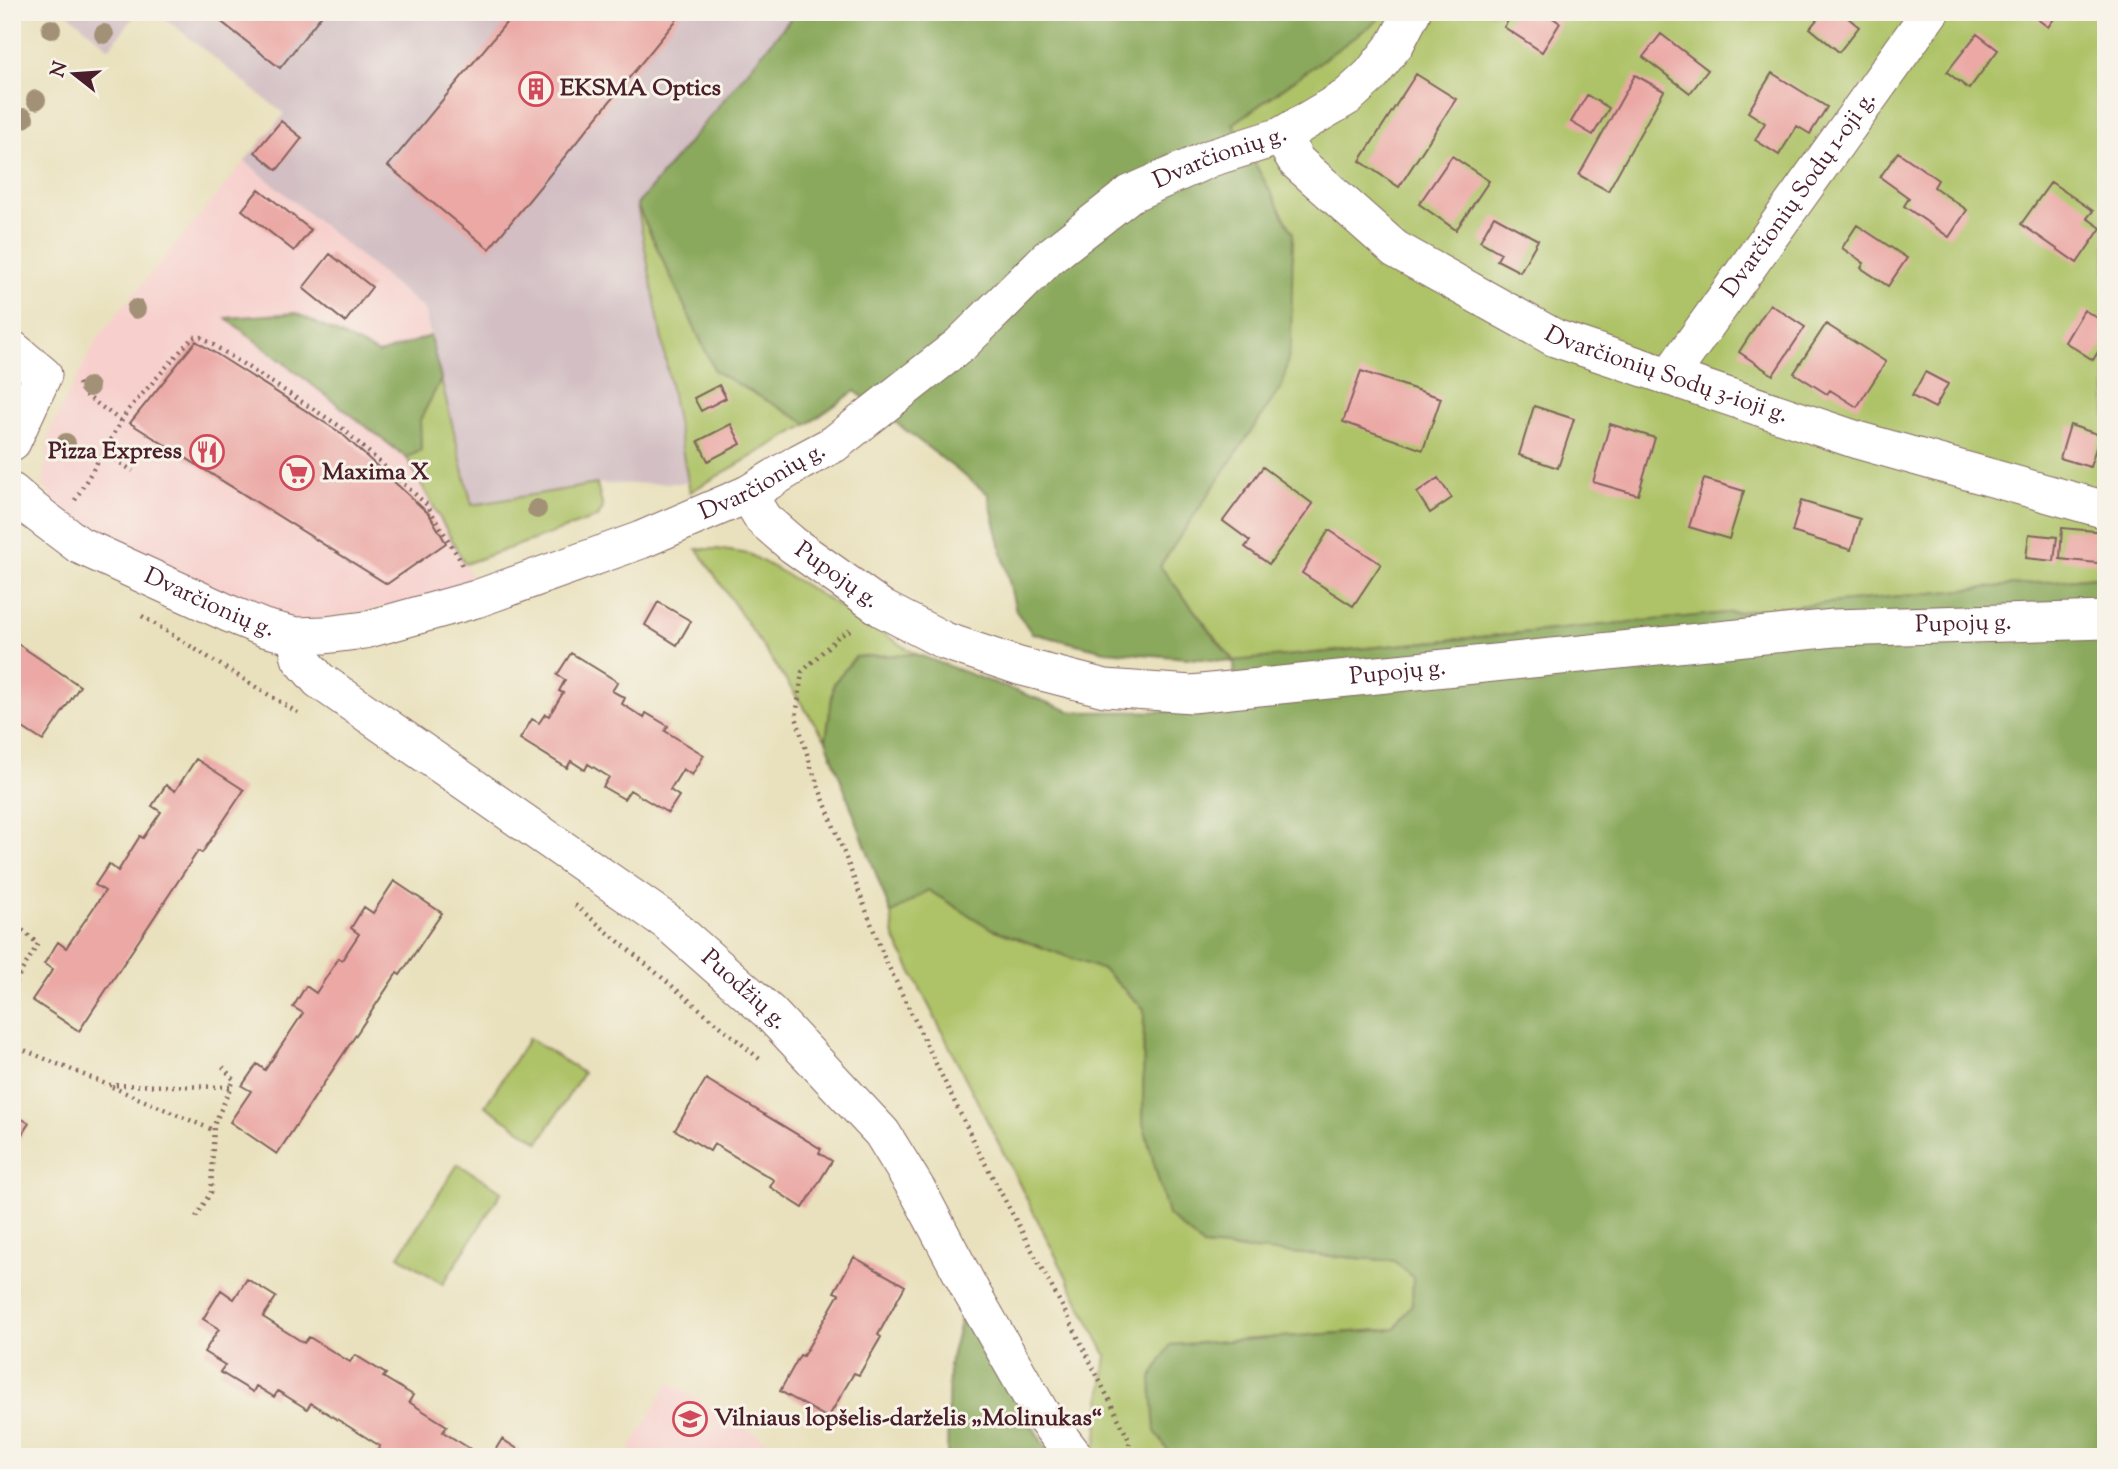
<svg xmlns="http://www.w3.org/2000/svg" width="2118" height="1469" font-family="'Sorts Mill Goudy',serif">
  <rect width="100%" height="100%" fill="#f7f3e8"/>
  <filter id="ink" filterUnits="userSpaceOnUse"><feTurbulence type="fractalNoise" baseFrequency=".0143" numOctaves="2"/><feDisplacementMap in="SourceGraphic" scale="14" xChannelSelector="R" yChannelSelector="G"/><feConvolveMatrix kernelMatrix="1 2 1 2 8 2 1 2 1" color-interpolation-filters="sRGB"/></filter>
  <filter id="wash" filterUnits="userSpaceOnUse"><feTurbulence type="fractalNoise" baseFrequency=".00686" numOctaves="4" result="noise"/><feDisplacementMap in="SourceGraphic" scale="28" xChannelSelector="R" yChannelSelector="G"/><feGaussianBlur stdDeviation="1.57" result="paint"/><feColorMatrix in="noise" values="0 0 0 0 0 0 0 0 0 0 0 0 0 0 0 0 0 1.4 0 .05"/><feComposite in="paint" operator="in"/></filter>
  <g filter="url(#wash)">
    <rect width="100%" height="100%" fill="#e9e1bd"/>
    <!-- built -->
    <path fill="#f7d0cd" d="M245,161L424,309L430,336L379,355L296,313L227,319L407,458L472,578L441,593L380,608L301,622L269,617L63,515L43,485L48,435L97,338Z
      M669,1382L795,1457H626Z"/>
    <!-- industrial -->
    <path fill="#d2bec3" d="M66,12H138L109,48Z
      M157,12H796L637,205L688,483L597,484L472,506L424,309L245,161L284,114Z"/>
    <!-- green -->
    <path fill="#aec367" stroke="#7c7149" stroke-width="2" d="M1380,12H2106V576L1234,661L1160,566L1283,384L1293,233L1233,124L1377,21Z
      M637,205L715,371L808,424L690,492Z
      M441,379L472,505L597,484L603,508L598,517L465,564L407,458L421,450L420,420Z
      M697,549H717L749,554L803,584L916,654L855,657L834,683L826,740Z
      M928,890L992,929L1104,970L1144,1009L1143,1123L1203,1246L1394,1261L1413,1277L1412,1304L1395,1329L1170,1345L1155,1431L1172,1457H1090L1083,1447L1096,1445L1106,1355L894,937L891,914Z
      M529,1038L583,1073L539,1142L485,1106Z
      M458,1164L502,1191L443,1284L399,1256Z"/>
    <!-- forest -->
    <path fill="#8aa95c" stroke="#6a6444" stroke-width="2" d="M796,12H1380L1377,21L1233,124L1293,233L1291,344L1283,384L1160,566L1233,661L2106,576V1457H1172L1155,1431L1151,1379L1170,1345L1395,1329L1412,1304L1413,1277L1394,1261L1203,1246L1168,1215L1143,1123L1144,1009L1104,970L992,929L928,890L891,914L826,740L834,683L855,657L916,654L1073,712L1236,711L1234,662L1105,651L1032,633L1016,611L988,494L855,391L808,424L715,371L637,205Z
      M296,313L379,354L430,336L441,379L420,420L421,450L407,458L226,318Z
      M963,1311L1048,1452L1051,1457H947L949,1365Z"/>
    <g id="blocks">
      <!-- building -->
      <path fill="#eba8a5" d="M209,12H324L280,68Z
        M515,12H683L489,249L388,166Z
        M1514,12H1552L1550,16L1560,23L1542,52L1504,27Z
        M1823,12H1841L1859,27L1839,52L1810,28Z
        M2028,12H2059L2048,27Z
        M1661,34L1708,70L1690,93L1643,57Z
        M1977,34L1998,50L1969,89L1947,72Z
        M1772,73L1827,107L1810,134L1797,126L1779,155L1755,140L1765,123L1748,112Z
        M1416,74L1456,99L1399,187L1360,161Z
        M1635,75L1664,91L1608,191L1579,175Z
        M1587,95L1609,108L1593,135L1571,122Z
        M281,121L302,138L277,170L255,152Z
        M1898,152L1938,180L1934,187L1967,210L1949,237L1904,206L1909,198L1880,177Z
        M1452,156L1489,181L1456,230L1419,204Z
        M2051,182L2093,211L2087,218L2101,228L2077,263L2021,224Z
        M259,189L311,230L294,251L242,210Z
        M1494,216L1538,240L1520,272L1497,260L1501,253L1480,241Z
        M1857,225L1907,258L1888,286L1861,268L1864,263L1842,248Z
        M330,254L372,287L345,322L303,288Z
        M1770,304L1805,327L1773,375L1739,352Z
        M2084,310L2106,323V339L2093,360L2065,342Z
        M1826,324L1886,362L1857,407L1830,390L1827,394L1794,373Z
        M196,341L341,433L429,514L446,543L387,584L130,423Z
        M1361,371L1441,398L1423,450L1343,422Z
        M1925,372L1948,384L1935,408L1912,396Z
        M719,385L726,398L701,411L694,398Z
        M1534,406L1574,419L1558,468L1519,455Z
        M731,424L741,444L708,461L698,441Z
        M1610,424L1655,438L1638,495L1593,482Z
        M2070,425L2100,435L2090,467L2060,458Z
        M1263,467L1313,504L1269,564L1245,547L1250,541L1223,521Z
        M1438,478L1452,498L1430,513L1417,493Z
        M1704,479L1744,491L1729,539L1689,527Z
        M1801,501L1860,519L1851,550L1792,532Z
        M2062,528L2106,532V564L2060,559Z
        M1329,530L1381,564L1353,606L1302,573Z
        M2029,534L2057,537L2054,561L2026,558Z
        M658,602L691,621L677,645L645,625Z
        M12,640L80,686L43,741L12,721Z
        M571,653L618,682L612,691L625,698L622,704L644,718L646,713L668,726L665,731L704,755L692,775L683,769L670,790L679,796L668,813L630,790L624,799L603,787L609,777L588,764L585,770L571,761L567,768L520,739L532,719L539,723L545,714L549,716L563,693L559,691L565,680L557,675Z
        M196,759L244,790L202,853L198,851L79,1031L32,1000L53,969L44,964L58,942L66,948L105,891L95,885L109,864L118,871L140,836L143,838L161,812L152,806L166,785L175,791Z
        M394,881L442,913L400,975L397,973L277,1154L230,1122L251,1091L242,1086L257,1064L265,1070L303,1013L293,1007L306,986L316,993L339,958L342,960L359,934L351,928L364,907L373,913Z
        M706,1079L821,1149L819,1153L832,1161L803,1208L770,1187L774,1180L714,1144L710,1151L675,1130Z
        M12,1113L29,1123L12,1150Z
        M854,1257L905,1286L878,1335L881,1337L859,1375L854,1373L828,1418L780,1391L800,1355L803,1356L839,1294L834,1292Z
        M247,1279L276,1297L263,1317L304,1343L309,1337L350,1362L355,1355L386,1374L383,1377L413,1395L409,1402L447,1426L443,1432L474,1451L473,1453L478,1457H382L376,1453L380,1446L311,1403L307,1409L278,1391L274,1397L256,1386L253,1392L220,1372L225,1365L204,1352L219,1329L203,1319L221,1290L234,1299Z
        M502,1439L530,1457H491Z"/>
    </g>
  </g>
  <g filter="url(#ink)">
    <use href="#blocks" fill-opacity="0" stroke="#82635e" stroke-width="2"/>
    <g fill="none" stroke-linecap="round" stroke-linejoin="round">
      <!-- street casing -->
      <g stroke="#82635e" stroke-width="39">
        <g id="street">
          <path id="s1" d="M1281,136L1297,162L1395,249L1555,338L1857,440L2106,510"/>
          <path d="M12,349L43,375L12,442"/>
          <path id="s2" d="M1669,377L1930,12"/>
          <path id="s3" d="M12,492L34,511L79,545L230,614L264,628L296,636L325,635L365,630L476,599L641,540L748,494L800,462L834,444L960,345L1048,258L1130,194L1211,158L1281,136L1347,97L1371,75L1396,43L1412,12"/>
          <path id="s4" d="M748,494L763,519L793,545L883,609L945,641L1019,666L1105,688L1192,694L1834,628L2106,620"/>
          <path id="s5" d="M296,636L300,658L319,680L666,921L770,1013L882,1133L919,1193L972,1293L1040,1412L1075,1457"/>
        </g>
      </g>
      <!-- path -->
      <path stroke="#82635e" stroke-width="4.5" stroke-dasharray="2 5" stroke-linecap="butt" d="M78,383L84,394L121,421
        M103,452L133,471
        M75,500L128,410L193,337H201L341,427L427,505L459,558L463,568
        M142,616L298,713
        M850,630L838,637L802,672L796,717L811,767L884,957L979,1152L1069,1319L1130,1442L1125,1457
        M575,905L762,1061
        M12,921L38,944L12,987
        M12,1045L108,1085L230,1087
        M112,1087L213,1130
        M196,1217L211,1192L214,1125L234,1080L223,1067"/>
      <!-- street -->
      <use href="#street" stroke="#fff" stroke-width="37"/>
    </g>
    <!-- trees -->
    <g fill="#a29177">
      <circle cx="51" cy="29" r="10"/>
      <circle cx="104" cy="34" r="10"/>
      <circle cx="36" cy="100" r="10"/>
      <circle cx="24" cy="118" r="10"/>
      <circle cx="136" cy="309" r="10"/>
      <circle cx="89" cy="387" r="10"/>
      <circle cx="66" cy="443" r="10"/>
      <circle cx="537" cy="509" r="10"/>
    </g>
  </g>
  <!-- icons -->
  <defs>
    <g id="building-ring" transform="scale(1.75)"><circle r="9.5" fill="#f7f3e8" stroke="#d1495b" stroke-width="1.5"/><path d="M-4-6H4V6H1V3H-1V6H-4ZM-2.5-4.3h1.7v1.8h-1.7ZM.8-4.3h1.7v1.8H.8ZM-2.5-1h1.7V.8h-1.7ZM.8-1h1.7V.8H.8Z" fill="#d1495b"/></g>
    <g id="restaurant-ring" transform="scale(1.75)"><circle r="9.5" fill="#f7f3e8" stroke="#d1495b" stroke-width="1.5"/><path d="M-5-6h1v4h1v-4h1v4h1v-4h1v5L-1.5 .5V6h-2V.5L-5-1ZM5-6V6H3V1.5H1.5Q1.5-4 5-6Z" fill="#d1495b"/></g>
    <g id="supermarket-ring" transform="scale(1.75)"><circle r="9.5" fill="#f7f3e8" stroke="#d1495b" stroke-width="1.5"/><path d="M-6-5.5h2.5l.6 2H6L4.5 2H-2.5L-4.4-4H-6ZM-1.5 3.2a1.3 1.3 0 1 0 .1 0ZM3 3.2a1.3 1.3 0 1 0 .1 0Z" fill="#d1495b"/></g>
    <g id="school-ring" transform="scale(1.75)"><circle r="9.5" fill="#f7f3e8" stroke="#d1495b" stroke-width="1.5"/><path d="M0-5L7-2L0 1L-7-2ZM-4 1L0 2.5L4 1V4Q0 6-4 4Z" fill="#d1495b"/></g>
  </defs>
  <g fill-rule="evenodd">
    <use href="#building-ring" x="536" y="89"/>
    <use href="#restaurant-ring" x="207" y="452"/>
    <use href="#supermarket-ring" x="297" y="473"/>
    <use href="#school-ring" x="690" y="1419"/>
  </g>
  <g text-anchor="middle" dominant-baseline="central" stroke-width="6" stroke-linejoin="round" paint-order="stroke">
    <!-- poi labels -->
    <g font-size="24" font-weight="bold" fill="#4a1f2b" stroke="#f7f3e8" text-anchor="start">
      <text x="560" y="89">EKSMA Optics</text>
      <text x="182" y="452" text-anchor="end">Pizza Express</text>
      <text x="322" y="473">Maxima X</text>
      <text x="714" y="1419">Vilniaus lopšelis-darželis „Molinukas“</text>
    </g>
    <!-- street labels -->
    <g font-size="24" fill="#4a1f2b" stroke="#f7f3e8">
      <text stroke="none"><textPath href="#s3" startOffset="1382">Dvarčionių g.</textPath></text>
      <text stroke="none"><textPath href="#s2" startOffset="224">Dvarčionių Sodų 1-oji g.</textPath></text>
      <text stroke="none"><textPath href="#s1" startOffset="462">Dvarčionių Sodų 3-ioji g.</textPath></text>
      <text stroke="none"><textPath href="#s3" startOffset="816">Dvarčionių g.</textPath></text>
      <text stroke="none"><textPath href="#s4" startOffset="122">Pupojų g.</textPath></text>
      <text stroke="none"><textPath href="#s3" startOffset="228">Dvarčionių g.</textPath></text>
      <text stroke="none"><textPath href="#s4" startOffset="1278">Pupojų g.</textPath></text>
      <text stroke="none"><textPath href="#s4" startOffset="710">Pupojų g.</textPath></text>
      <text stroke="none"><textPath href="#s5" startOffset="578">Puodžių g.</textPath></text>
    </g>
  </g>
  <!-- margin -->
  <rect width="2118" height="1469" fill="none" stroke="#f7f3e8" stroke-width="42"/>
  <!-- north arrow -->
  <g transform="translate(74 74) rotate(287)" stroke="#f7f3e8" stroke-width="5" paint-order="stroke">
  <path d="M0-5L12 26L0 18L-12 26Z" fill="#4a1f2b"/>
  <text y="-10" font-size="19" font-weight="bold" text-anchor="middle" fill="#4a1f2b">N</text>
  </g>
</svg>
